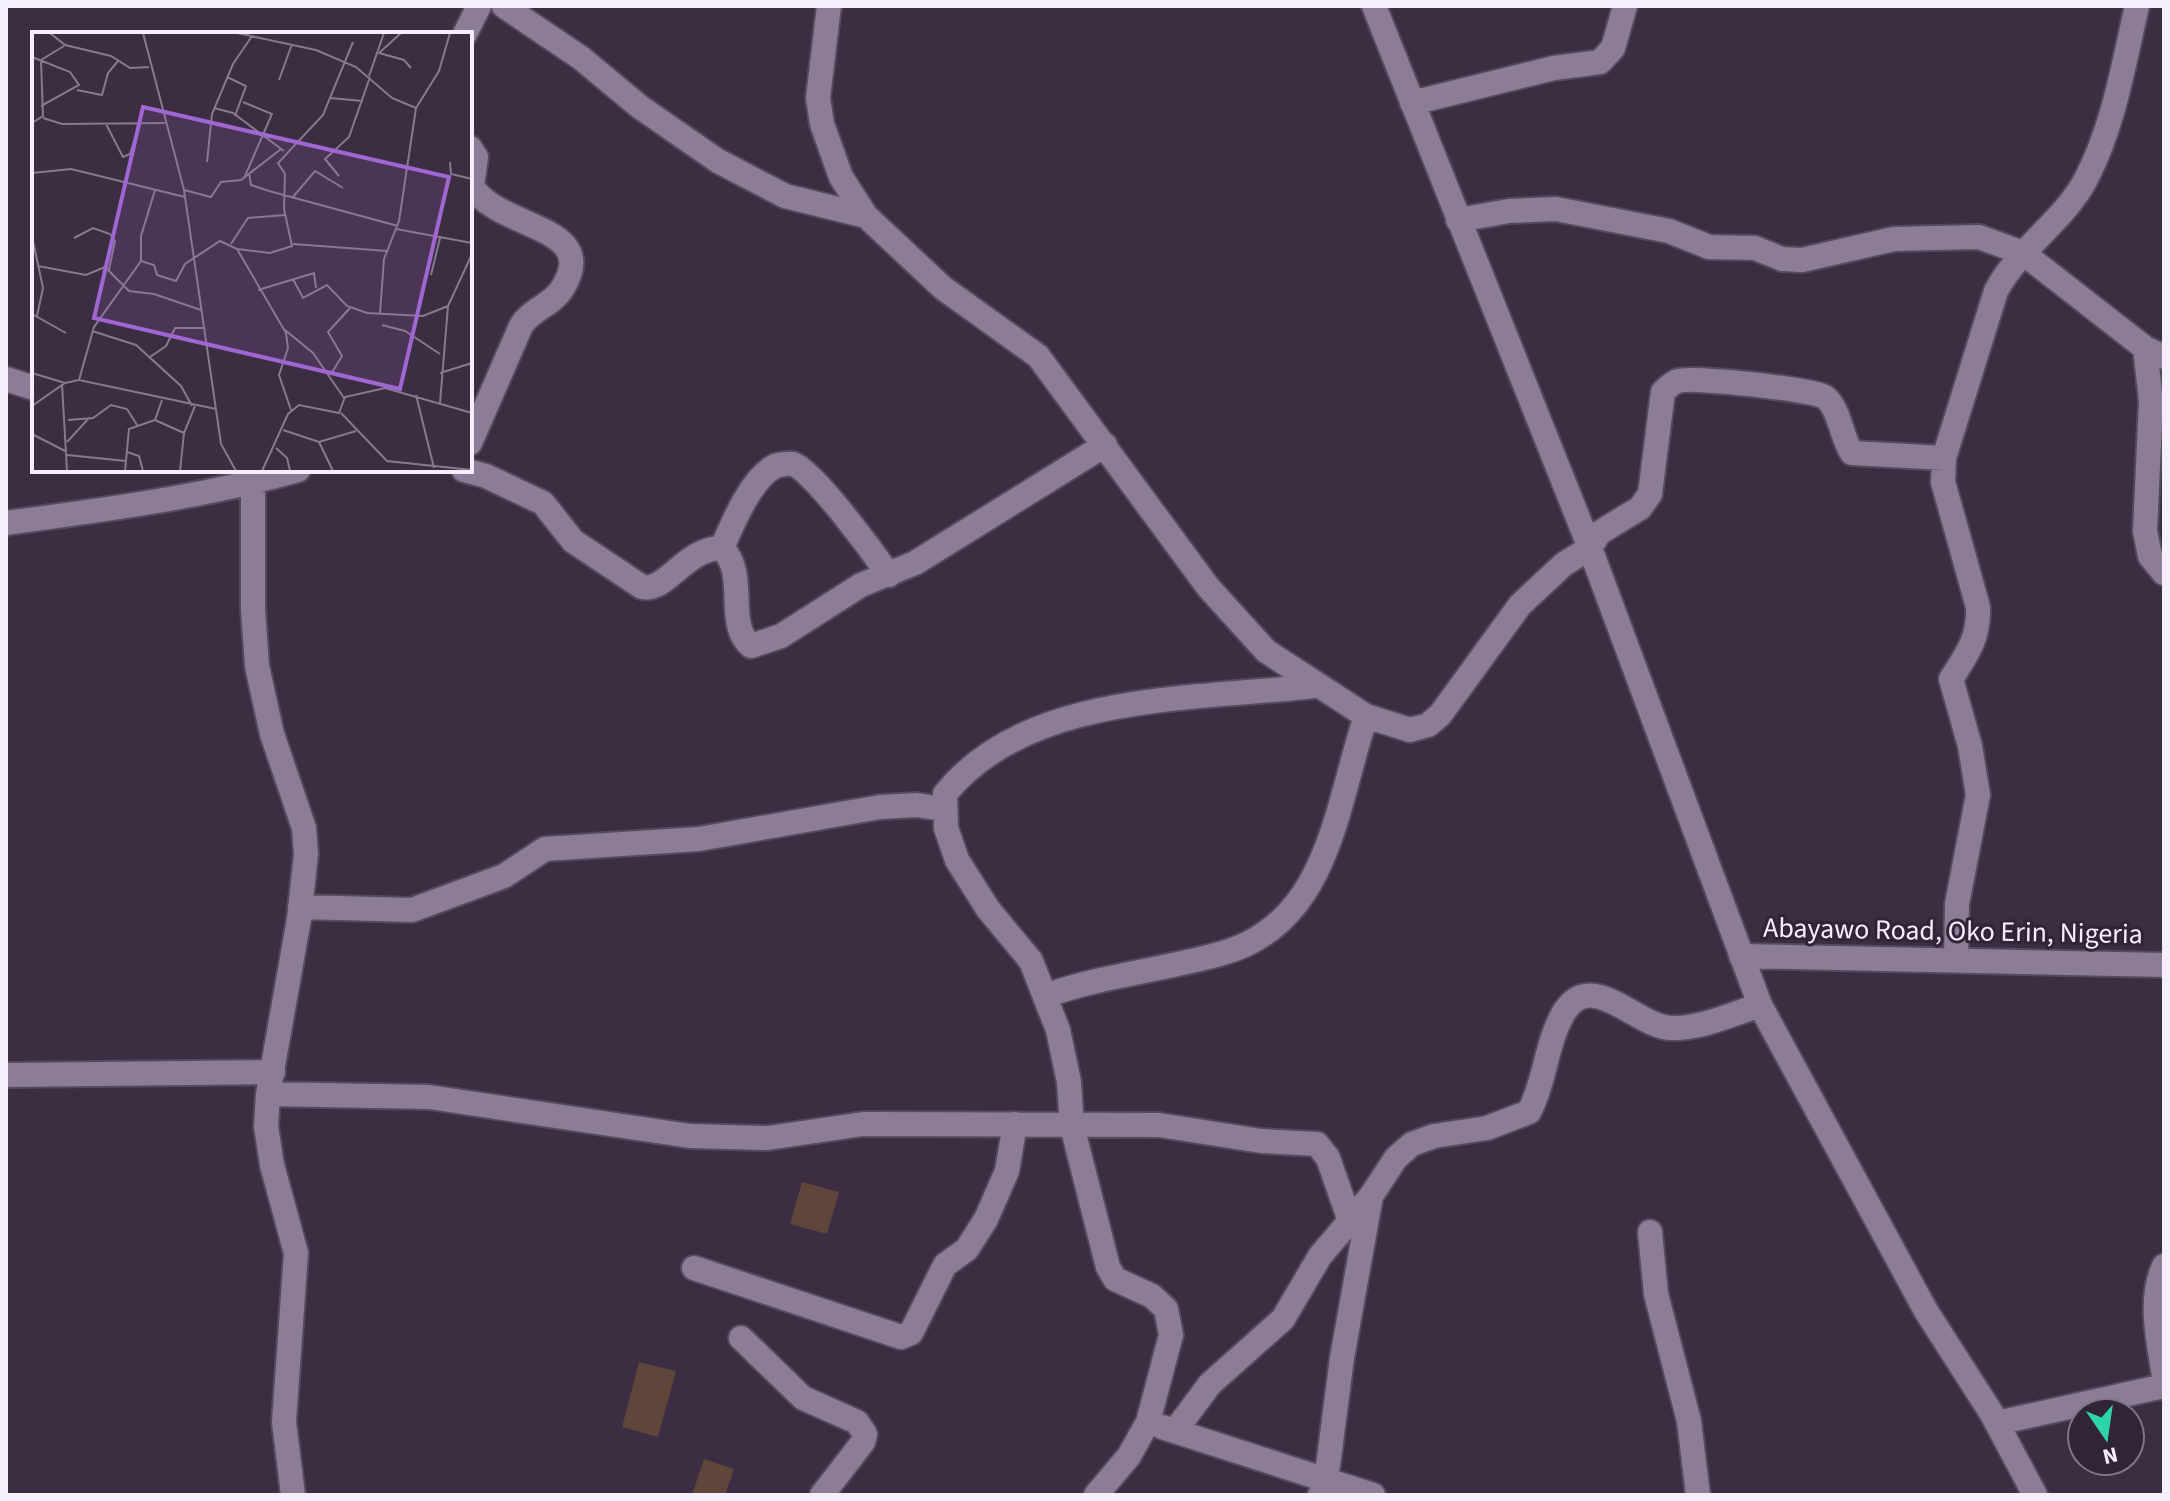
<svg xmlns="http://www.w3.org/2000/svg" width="2170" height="1501" font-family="'Source Sans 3',sans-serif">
  <rect width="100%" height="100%" fill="#3b2d42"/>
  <!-- building -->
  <path fill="#60453b" d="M802,1182L839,1192L827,1234L790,1224Z
    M639,1362L676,1371L658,1437L622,1427Z
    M704,1459L734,1469L725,1495H692Z"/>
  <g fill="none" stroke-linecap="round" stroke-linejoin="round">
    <!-- minor casing -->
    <g stroke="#55495c" stroke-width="28">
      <path id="minor" d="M504,6L581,58L640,107L718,161L785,196L866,216
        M829,6L818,98L822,124L841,177L866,216L943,288L1038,356L1208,587L1266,651L1366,716L1410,730L1428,725L1440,715L1520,605L1564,564L1590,548L1599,533L1640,508L1650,494L1663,392C1667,388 1673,382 1678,381C1692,376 1816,390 1825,397C1840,409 1841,437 1852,453L1944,458
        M1374,6L1590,548L1760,1005L1926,1311L1992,1414L2035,1495
        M465,34L479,6
        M1412,103L1554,68L1600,62L1613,48L1625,6
        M470,148L476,157L472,186C497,230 603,224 562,289C551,306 531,309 521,326L470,443
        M1458,220L1509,211L1556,209L1669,231L1709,247L1755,248L1782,259L1802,260L1894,239L1979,237L2023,253L2145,348L2164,357
        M2145,348L2151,401L2145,531L2150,556L2164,573
        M6,379L34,388
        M464,470L486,476L543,503L573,541L642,587C667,592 685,548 722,548C749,575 724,623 751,646L781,636L861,585L915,563L1105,445
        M253,483V609L257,666L272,734L304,828L306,854L299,919L268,1094L266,1126L272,1165L296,1253L284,1422L293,1495
        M6,523C104,510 203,497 298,470
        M722,548C733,523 750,480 775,466C778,465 789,463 793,464C813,470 875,555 889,575
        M300,907L412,910L504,876L545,849L699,839L880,807L917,805L943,809
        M1741,956L2164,965
        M1956,960L1957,904L1978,795L1970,746L1951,679C1967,654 1979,639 1978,607L1943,482L1944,458L1996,291C2019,247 2065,221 2087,177C2114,125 2124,62 2137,6
        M1045,996C1103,975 1164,970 1223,953C1329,923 1336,805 1366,716
        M6,1075L273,1072
        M268,1094L429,1097L690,1136L768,1138L863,1124L1159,1125L1261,1141L1317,1144L1328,1158L1350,1221
        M1650,1232L1656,1294L1689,1421L1698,1495
        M2164,1266C2148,1301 2159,1341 2164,1377
        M694,1268L901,1337L911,1333L945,1265L967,1249L986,1219L1007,1171L1015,1124
        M741,1338L803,1398L857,1422L865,1434L863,1442L822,1495
        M1997,1423L2164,1386
        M1162,1427L1373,1495
        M1175,1431L1210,1384L1283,1319L1320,1256L1371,1196L1396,1158L1412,1144L1434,1136L1487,1128L1529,1112C1545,1082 1546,1044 1563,1014C1591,966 1636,1027 1671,1028C1701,1029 1732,1014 1760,1005
        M1096,1495L1129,1456L1148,1422L1171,1335L1166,1309L1152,1296L1115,1279L1108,1267L1072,1126L1069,1082L1058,1030L1031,961L988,909L957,860L946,828L945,794C1027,692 1195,700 1314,686
        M1320,1495L1326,1481L1342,1358L1371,1196"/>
    </g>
    <!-- minor -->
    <use href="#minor" stroke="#8c7c95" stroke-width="24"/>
  </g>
  <g text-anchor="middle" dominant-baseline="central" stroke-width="6" stroke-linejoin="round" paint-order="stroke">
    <!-- street labels -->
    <g font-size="28" fill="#f7eefc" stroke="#312338">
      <text transform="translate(1953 931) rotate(1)">Abayawo Road, Oko Erin, Nigeria</text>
    </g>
  </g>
  <!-- overview -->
  <g transform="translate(32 32)">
    <rect width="440" height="440" fill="#3b2d42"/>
    <path fill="none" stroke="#867a8c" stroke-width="2" d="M18,1L33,13L79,24L98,36L117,35M111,1L152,158L189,412L204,439M205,1L284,18L324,35L360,66L384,76M369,1L347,21L372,28L379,36M0,25L38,40L47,53L9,74M337,44L352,1M195,45L214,54L203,84M247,48L260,12M45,58L70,63L76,41L86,29M298,66L331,69M211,70L240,82L213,144M182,76L201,81L252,119M11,86L30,92L133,91M0,91L11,84L9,28L32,14M74,92L91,125L98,122L108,91M175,130L180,82L201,32L220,4M418,130L419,142L440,147M0,141L39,137L153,165M217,141L219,153L237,159L366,194M307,144L293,127L317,105L338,45M152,158L179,165L189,150L209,148L249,117M261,165L283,139L311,156M364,197L440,211M0,204L11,256L5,284M42,206L61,196L78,202L83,209L77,238M199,212L216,186L253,183M261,212L355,219M205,217L238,221L260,214L252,177L253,142L246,131L291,83L321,10M109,229L122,233L125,243L144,249L153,232L188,209L205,217L254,301L256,316L247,343L259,378M6,234L54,243L73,235L97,259L122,262L169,278M399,243L408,206M261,247L271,266L295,253L315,274L335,281L391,284L416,274M226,258L282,241L284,256M348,281L352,227L367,189L384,76L407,39L418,1M0,282L34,301M350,293L373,299L408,322M253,298L281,321L312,366M60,299L104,313L149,354L160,374M118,325L134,314L143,296H172M0,341L33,351M408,341L440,331M299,342L310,324L296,300L318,276M47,348L62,295L109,229V204L123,158M30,352L35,439M384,363L402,436M408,371L416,274L440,222M0,374L33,351L47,348L184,377M309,381L355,429L440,438M36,388L61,386L79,373L95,377L105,393M123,388L152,401M251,398L287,410L324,399M0,402L35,420M35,410L57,386M287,410L301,439M244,416L255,426L258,439M95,420L107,424L111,439M35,423L94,429M93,439L97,397L123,388L130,368M148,439L152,401L163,374M230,439L256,382L267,373L307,381L313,365L353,356L440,381"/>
    <path fill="#a066d1" fill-opacity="0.15" stroke="#a066d1" stroke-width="4" d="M111,75L417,145L368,357L62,286Z"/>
    <rect width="440" height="440" fill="none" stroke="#f7eefc" stroke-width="4"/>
  </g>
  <!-- border -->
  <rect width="2170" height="1501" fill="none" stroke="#f7eefc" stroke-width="16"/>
  <!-- north arrow -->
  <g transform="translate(2106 1437) rotate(167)"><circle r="38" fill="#312338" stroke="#807486" stroke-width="2"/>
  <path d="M0-6L14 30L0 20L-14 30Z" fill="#2dd4ab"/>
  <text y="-12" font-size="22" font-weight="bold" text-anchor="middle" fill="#f7eefc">N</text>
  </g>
</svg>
